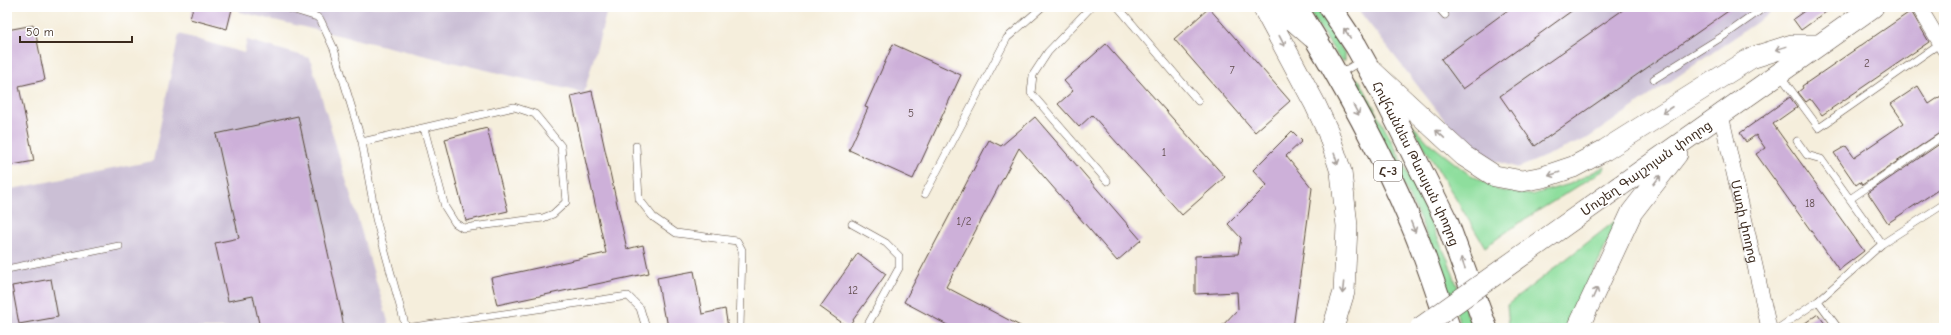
<svg xmlns="http://www.w3.org/2000/svg" width="1951" height="335" font-family="'Comic Neue','Noto Sans Armenian',sans-serif">
  <rect width="100%" height="100%" fill="#fff"/>
  <filter id="ink" filterUnits="userSpaceOnUse"><feTurbulence type="fractalNoise" baseFrequency=".025" numOctaves="2"/><feDisplacementMap in="SourceGraphic" scale="8" xChannelSelector="R" yChannelSelector="G"/><feConvolveMatrix kernelMatrix="1 2 1 2 8 2 1 2 1" color-interpolation-filters="sRGB"/></filter>
  <filter id="wash" filterUnits="userSpaceOnUse"><feTurbulence type="fractalNoise" baseFrequency=".012" numOctaves="4" result="noise"/><feDisplacementMap in="SourceGraphic" scale="16" xChannelSelector="R" yChannelSelector="G"/><feGaussianBlur stdDeviation="0.9" result="paint"/><feColorMatrix in="noise" values="0 0 0 0 0 0 0 0 0 0 0 0 0 0 0 0 0 1.4 0 .05"/><feComposite in="paint" operator="in"/></filter>
  <g filter="url(#wash)">
    <rect width="100%" height="100%" fill="#f5eedc"/>
    <!-- industrial -->
    <path fill="#cbbfd5" d="M238,7H608L584,93L240,12Z
      M1356,7H1779L1588,138L1518,168L1489,159L1450,127Z
      M179,34L244,53L247,40L310,58L390,328H7V190L153,161Z"/>
    <!-- green -->
    <path fill="#8ede9d" stroke="#64845e" d="M1306,7H1316L1345,54V60L1343,61L1339,58Z
      M1357,79L1360,81L1404,165L1448,260L1472,328H1462L1420,219L1353,85V81Z
      M1408,120L1428,142L1466,172L1498,190L1531,195L1570,184L1605,166L1604,170L1525,219L1485,247Z
      M1619,218L1567,328H1509L1507,305Z"/>
    <g id="blocks">
      <!-- building -->
      <path fill="#cdb0d9" d="M193,7H223L232,9L227,29L190,19Z
        M1512,7H1577L1463,89L1441,59Z
        M1627,7H1734L1535,146L1500,96Z
        M1810,7H1833L1801,30L1793,19Z
        M1209,8L1290,101L1255,132L1174,39Z
        M1911,11L1929,42L1822,115L1810,99L1806,102L1798,92L1803,88L1802,86Z
        M34,25L45,80L19,86L34,161L7,166V30Z
        M893,44L961,75L913,179L849,150L868,108L865,107Z
        M1106,44L1225,177L1182,215L1092,115L1079,127L1058,104L1073,91L1064,81Z
        M1918,86L1929,104L1944,94V130L1862,185L1860,182L1856,185L1834,153L1846,146L1854,157L1904,123L1891,104Z
        M592,91L627,249L643,245L649,273L497,305L491,278L606,253L571,96Z
        M1790,97L1797,107L1773,124L1864,251L1839,270L1756,154L1765,148L1756,135L1746,142L1740,133Z
        M298,116L341,312L344,328H260L253,296L228,301L215,243L239,238L216,134Z
        M1035,117L1141,240L1117,261L1019,148L946,287L1024,328H953L904,302L989,140L1001,146Z
        M487,128L508,211L466,221L445,139Z
        M1292,131L1302,141L1286,156L1312,188L1293,328H1220L1238,309L1237,292L1195,294V256L1238,254L1241,238L1228,224L1267,185L1253,170Z
        M1944,141V186L1888,223L1868,193Z
        M858,253L886,274L848,327L820,307Z
        M694,271L702,314L725,309L728,328H668L666,316H664L657,278Z
        M51,279L58,317L19,324L12,286Z
        M1818,314L1828,328H1798Z"/>
    </g>
  </g>
  <g filter="url(#ink)">
    <use href="#blocks" fill-opacity="0" stroke="#57473a" stroke-width="1"/>
    <g fill="none" stroke-linecap="round" stroke-linejoin="round">
      <!-- lane casing -->
      <g stroke="#57473a" stroke-width="8">
        <path id="lane" d="M285,7L317,17L321,21L334,49L362,142L376,219L406,328
          M1091,7L1048,52L1033,75L1031,93L1107,181
          M1118,7L1198,101
          M1438,7L1445,15
          M1339,74L1361,61
          M1780,75L1819,128L1942,42
          M1654,79L1728,33L1765,7
          M362,142L514,107L535,114L561,146L566,202L553,214L543,218L463,228L455,223L445,207L424,128
          M636,146L639,199L653,217L676,233L737,241L742,250L740,328
          M925,194L1007,38L1042,7
          M1850,199L1944,135
          M852,224L886,243L899,256V268L866,328
          M1882,244L1944,204
          M7,269L119,246
          M1818,301L1838,328
          M406,328L628,296L640,308L646,328
          M1779,328L1818,301L1882,244L1821,159L1807,155L1797,141"/>
      </g>
      <!-- street casing -->
      <g stroke="#57473a" stroke-width="16">
        <g id="street">
          <path d="M1919,7L1944,49"/>
          <path id="s1" d="M1721,115L1769,328"/>
        </g>
      </g>
      <!-- secondary casing -->
      <g stroke="#57473a" stroke-width="22">
        <path id="secondary" d="M1263,7L1315,104L1328,132L1341,172L1347,226L1344,292L1333,328
          M1278,7L1312,37
          M1371,70L1464,156L1495,176L1522,181L1543,177L1573,167L1605,150L1751,58L1792,45H1819
          M1620,186L1873,7
          M1578,328L1632,212L1677,154"/>
      </g>
      <!-- primary casing -->
      <g stroke="#57473a" stroke-width="24">
        <g id="primary">
          <path d="M1296,7C1340,77 1380,149 1412,225C1426,258 1437,293 1449,328"/>
          <path id="s2" d="M1330,7L1356,46L1385,98L1447,222L1486,328"/>
        </g>
      </g>
      <!-- lane -->
      <use href="#lane" stroke="#fff" stroke-width="7"/>
      <!-- street -->
      <use href="#street" stroke="#fff" stroke-width="15"/>
      <!-- secondary -->
      <use href="#secondary" stroke="#fff" stroke-width="21"/>
      <!-- primary -->
      <use href="#primary" stroke="#fff" stroke-width="22"/>
      <!-- secondary-bridge casing -->
      <g stroke="#57473a" stroke-width="22" stroke-linecap="butt">
        <path id="secondary-bridge" d="M1420,328L1620,186"/>
      </g>
      <!-- secondary-bridge -->
      <use href="#secondary-bridge" stroke="#fff" stroke-width="21"/>
    </g>
    <!-- one-way arrows -->
    <defs><path id="oneway-shaft" d="M-6 0H5M1.5-3L5.5 0L1.5 3" fill="none" stroke-width="1.6" stroke-linecap="round" stroke-linejoin="round"/></defs>
    <g stroke="#a79f9a">
      <use href="#oneway-shaft" transform="translate(1347 33) rotate(-124)"/>
      <use href="#oneway-shaft" transform="translate(1282 41) rotate(62)"/>
      <use href="#oneway-shaft" transform="translate(1781 48) rotate(162)"/>
      <use href="#oneway-shaft" transform="translate(1356 110) rotate(62)"/>
      <use href="#oneway-shaft" transform="translate(1667 110) rotate(147)"/>
      <use href="#oneway-shaft" transform="translate(1440 134) rotate(-137)"/>
      <use href="#oneway-shaft" transform="translate(1336 159) rotate(72)"/>
      <use href="#oneway-shaft" transform="translate(1554 174) rotate(162)"/>
      <use href="#oneway-shaft" transform="translate(1657 180) rotate(-52)"/>
      <use href="#oneway-shaft" transform="translate(1413 227) rotate(68)"/>
      <use href="#oneway-shaft" transform="translate(1463 263) rotate(-110)"/>
      <use href="#oneway-shaft" transform="translate(1343 288) rotate(96)"/>
      <use href="#oneway-shaft" transform="translate(1595 293) rotate(-66)"/>
    </g>
  </g>
  <g text-anchor="middle" dominant-baseline="central" stroke-width="3" stroke-linejoin="round" paint-order="stroke">
    <!-- number labels -->
    <g font-size="11" fill="#604c4d">
      <text x="1867" y="63">2</text>
      <text x="1232" y="70">7</text>
      <text x="911" y="113">5</text>
      <text x="1164" y="152">1</text>
      <text x="1810" y="203">18</text>
      <text x="964" y="221">1/2</text>
      <text x="853" y="290">12</text>
    </g>
    <!-- shield labels -->
    <rect fill="#fff" stroke="#766a62" stroke-width="1" x="1374" y="161" width="28" height="20" rx="3"/>
    <g font-size="12" font-weight="bold" fill="#3b2a1e">
      <text x="1388" y="171">Հ-3</text>
    </g>
    <!-- street labels -->
    <g font-size="13" fill="#3b2a1e" stroke="#fff">
      <text stroke="none"><textPath href="#s2" startOffset="179">Հովհաննես Թևոսյան փողոց</textPath></text>
      <text transform="translate(1646 168) rotate(-35)">Մուշեղ Գալշոյան փողոց</text>
      <text stroke="none"><textPath href="#s1" startOffset="109">Մառի փողոց</textPath></text>
    </g>
  </g>
  <!-- margin -->
  <rect width="1951" height="335" fill="none" stroke="#fff" stroke-width="24"/>
  <!-- scale -->
  <path d="M20 36v6h112v-6" fill="none" stroke="#3b2a1e" stroke-width="2"/>
  <text x="26" y="36" font-size="12" fill="#3b2a1e" stroke="#ffffff" stroke-width="3" paint-order="stroke">50 m</text>
</svg>
